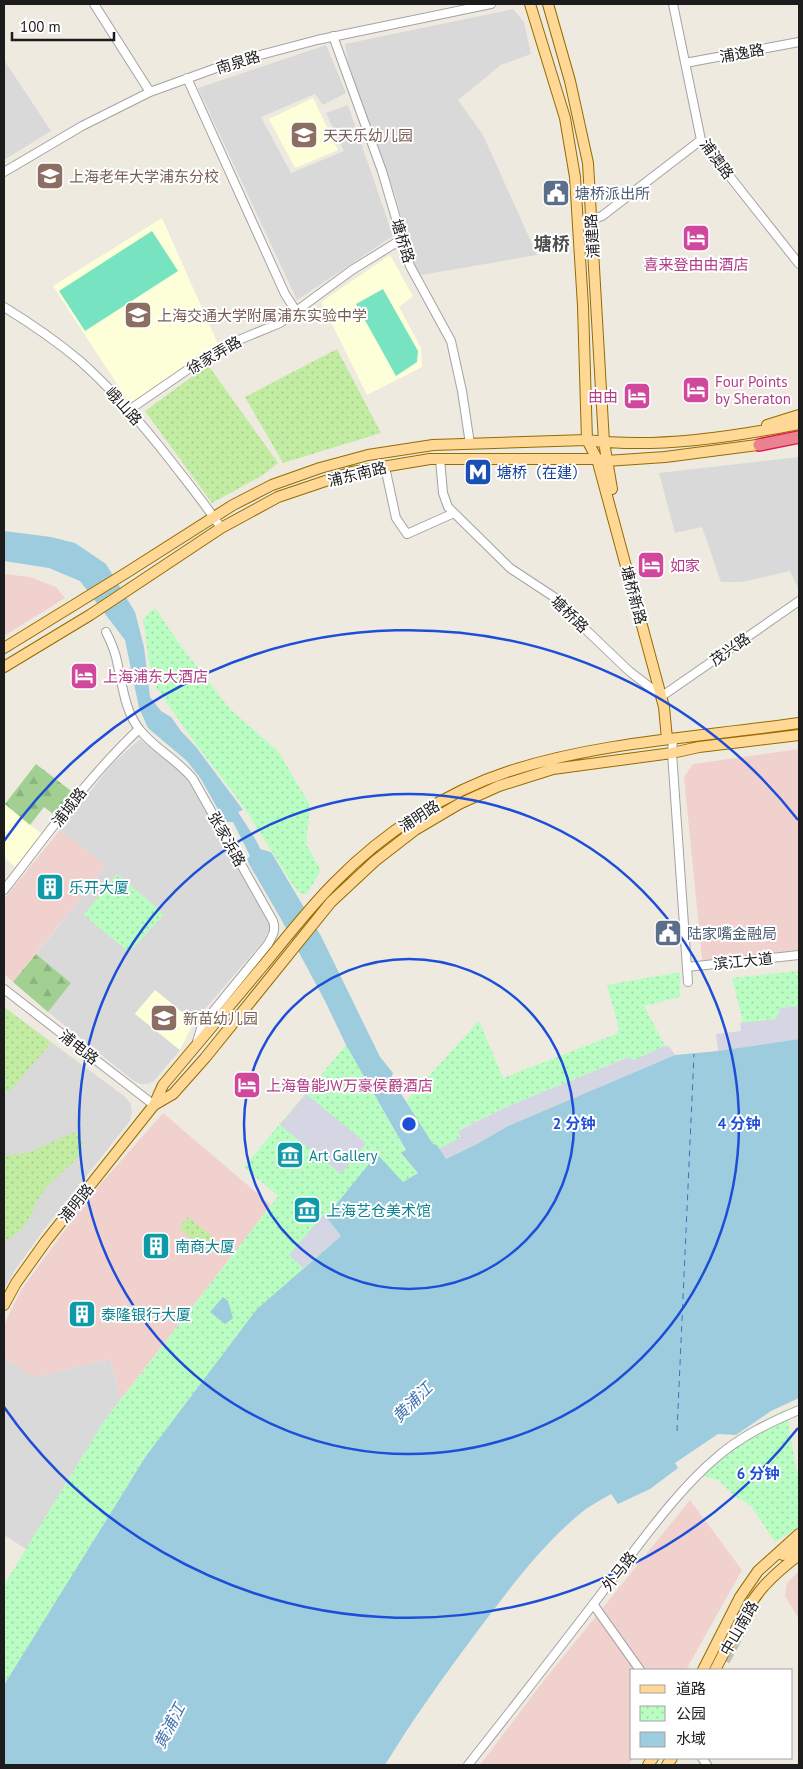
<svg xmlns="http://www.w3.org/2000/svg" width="803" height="1769" font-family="'PT Sans','Noto Sans SC',sans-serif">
  <defs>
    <pattern id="grass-dots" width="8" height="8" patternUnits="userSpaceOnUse" patternTransform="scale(1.25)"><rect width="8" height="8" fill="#c2eca2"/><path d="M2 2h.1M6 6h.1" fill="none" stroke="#a6ca8b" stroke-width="1.8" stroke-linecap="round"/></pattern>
    <pattern id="forest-firs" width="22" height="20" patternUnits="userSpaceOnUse" patternTransform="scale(1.25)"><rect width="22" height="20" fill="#a1d092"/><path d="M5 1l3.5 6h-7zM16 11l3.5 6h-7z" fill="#8ab27d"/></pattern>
    <pattern id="park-dots" width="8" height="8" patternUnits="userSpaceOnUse" patternTransform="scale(1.25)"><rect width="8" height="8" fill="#b9fdc2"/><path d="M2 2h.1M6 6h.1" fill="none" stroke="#9ed8a6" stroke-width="1.8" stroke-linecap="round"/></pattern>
  </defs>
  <rect width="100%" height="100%" fill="#eeeae0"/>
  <!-- residential -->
  <path fill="#dad9d9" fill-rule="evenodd" d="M513,9L524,22L531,54L501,65L458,100L483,135L537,255L421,275L416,269L406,236L396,197L348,64L345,44Z
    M326,45L346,93L323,105L315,94L261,117L291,173L344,151L326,113L348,105L393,236L297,300L198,88Z
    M4,60L51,131L4,160Z
    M799,457V590L790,571L742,582H721L702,527L675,533L659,473Z
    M140,739L181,772L190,783L269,921L270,928L264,940L194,1022L155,990L135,1013L180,1050L154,1081L148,1084H141L134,1081L48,1012L71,983L36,954L106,866L60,830L112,764ZM164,914L129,952L85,915Z
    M4,1007L124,1096L131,1104L132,1113L129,1122L43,1231L15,1270L4,1290Z
    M4,1358L34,1377L110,1359L121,1399L103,1423L26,1549L4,1535Z"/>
  <!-- commercial -->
  <path fill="#f1d1ce" d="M4,574L30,577L56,587L65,598L4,636Z
    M799,749V954L703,968L684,777L693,764Z
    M60,830L106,866L13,982L4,974V899Z
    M163,1113L271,1205L121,1399L110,1359L34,1377L4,1358V1325L21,1290L89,1197Z
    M690,1500L742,1570L686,1670H632V1758H633L629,1765H480L545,1679Z
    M799,1571V1619L785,1596L787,1583Z"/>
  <!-- education -->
  <path fill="#fdffd9" d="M313,98L338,150L295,168L269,119Z
    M162,218L218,344L130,404L53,286Z
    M390,255L413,296L399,307L421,348L422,367L367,395L321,302Z
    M4,804L42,834L15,867L4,857Z
    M155,990L194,1022L180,1050L135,1014Z"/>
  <!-- grass -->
  <path fill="url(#grass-dots)" d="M337,349L381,433L283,463L245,397Z
    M208,365L278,463L263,475L212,503L145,411Z
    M4,1007L51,1043L10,1091L4,1090Z
    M77,1131C80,1136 84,1142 82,1149C75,1166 51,1178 41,1195C34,1205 31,1219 22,1228C17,1234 10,1238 4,1242V1156L30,1152Z
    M188,1217L212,1236L203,1248L179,1228Z"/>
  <!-- forest -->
  <path fill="url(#forest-firs)" d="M36,764L75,794L57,817L44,807L30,825L5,804Z
    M36,954L71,983L48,1012L13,982Z"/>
  <!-- park -->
  <path fill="url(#park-dots)" d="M155,608L183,649L231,710L278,751L310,805L306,844L321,870L306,895L297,891L241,803L192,739L152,681L143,619Z
    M117,874L164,914L129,952L84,915Z
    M799,971V1006L780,1008L777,1019L743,1023L732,978Z
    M680,972V997L644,1006L665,1046L634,1061L628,1057L506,1107L458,1130L461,1137L439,1149L433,1144L406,1101L479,1021L503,1078L616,1034L619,1029L607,985Z
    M346,1045L406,1151L401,1154L418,1173L403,1182L326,1217L341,1236L257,1309L146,1456L4,1685V1585L103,1423L278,1196L244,1167Z
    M786,1409L796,1468L799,1475V1527L775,1542L751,1506L735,1496L718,1480L693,1473C721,1448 752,1425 786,1409Z"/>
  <!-- pitch -->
  <path fill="#78e3c0" d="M152,231L178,271L85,331L59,291Z
    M383,289L418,351L417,362L396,376L356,304Z"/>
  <!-- plaza -->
  <path fill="#d6d5e4" d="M799,1006V1039L718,1051L716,1034L741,1031L740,1023L777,1019L780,1008Z
    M665,1046H669L675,1055L508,1126L477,1144L446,1159L439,1149L461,1137L458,1131L506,1107L629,1057L634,1060Z
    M306,1094L366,1143L341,1174L280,1125Z
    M323,1215L326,1217L341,1236L303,1268L289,1255Z"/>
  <!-- water -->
  <path fill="#9dccdf" d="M4,531L51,537L75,543L106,564L135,612L144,647L150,697L161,711L171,717L181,731L196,747L243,810L238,812C243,820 259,843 260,849L271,852L321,936L380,1057L393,1073L391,1078L433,1144L437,1145L446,1159L477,1144L508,1126L675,1055L718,1051L799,1039V1398L771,1411L736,1435L718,1434L675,1463L678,1468L650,1489L618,1504L611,1494C599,1501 586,1508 576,1517C537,1551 507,1592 476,1633C444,1676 413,1719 385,1765H4V1685L146,1456L257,1309L341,1236L326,1217L377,1154L403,1182L418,1173L401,1153L406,1150L346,1045L325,1001L281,919L249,864L247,859L250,856L233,822H225L201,779L187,761L148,728L139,708L125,640L80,581L49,568L4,561Z
    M223,1297L228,1301L233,1318L225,1324L210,1312Z"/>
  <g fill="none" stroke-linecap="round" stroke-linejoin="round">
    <!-- ferry -->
    <path stroke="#4373b1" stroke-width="1" stroke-dasharray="6 5" stroke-linecap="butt" d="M677,1431L694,1054"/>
    <!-- major-tunnel -->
    <path stroke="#c4c1b9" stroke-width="10" stroke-dasharray="10 5" stroke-linecap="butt" d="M725,1661L756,1603"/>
    <!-- minor casing -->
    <g stroke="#a3a3a3" stroke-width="10">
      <path id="minor" d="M94,4L150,92
        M673,4L701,140L799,264
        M333,36L382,171L410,266L451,341L462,391L470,444
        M685,63L799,42
        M187,78L285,294L296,311
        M4,172L82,126L150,92L230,63L317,40L491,4
        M579,221L591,220L602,216L701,140
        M4,307C30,323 55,340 79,360C113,390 143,425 171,461C188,483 206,505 221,528
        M129,410L209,355L234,342L280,323L352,270L402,239
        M440,459L443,493L448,507L510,568L554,597L582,626L629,671L660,695L665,694L799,601
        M385,467L396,518L407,534L454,513
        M106,632C110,640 114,649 116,657C122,681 124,711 140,730C155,749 178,760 193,779L273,921C276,930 273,935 268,944L202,1025L197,1042
        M673,739L672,753L688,982
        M4,890C47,835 88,777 139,729
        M687,967L799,955
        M4,989L154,1105
        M593,1604L640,1670
        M702,1758L707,1765
        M468,1765C517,1703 566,1640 614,1577C645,1537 678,1490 717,1457C741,1436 771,1422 799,1410"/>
    </g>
    <!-- major casing -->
    <g stroke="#946c00" stroke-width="12">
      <path id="major" d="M530,4L565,118L575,177L583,306L587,440L597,459L664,707L667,739
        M548,4L570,81L588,163L604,442L612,489
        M767,425L799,415
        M4,648L126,573L233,505L272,485L320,468L368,455L433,445L587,440C655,449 732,437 799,424
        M4,667L90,615L221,528L278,497L352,472L430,459H597L606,461L665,457L765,444
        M154,1105L173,1094L205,1058L331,902L375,861L415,830L459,804L499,786L553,769L672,753L699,747L799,735
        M4,1305L16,1283L46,1241L154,1105L163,1085C196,1046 229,1006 262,967C286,938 309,908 335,882C383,833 445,792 510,771C603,741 703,737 799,723
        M783,1555L799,1545
        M703,1670L740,1597L758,1571L799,1534
        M715,1670C730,1642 743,1610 764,1586C775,1574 787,1564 799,1555
        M648,1765L653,1758
        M667,1765L672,1758"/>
    </g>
    <!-- highway casing -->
    <g stroke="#e11851" stroke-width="14">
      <path id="highway" d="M759,445L799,437"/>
    </g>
    <!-- minor -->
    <use href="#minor" stroke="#fff" stroke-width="8"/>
    <!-- major -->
    <use href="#major" stroke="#ffd895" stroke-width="10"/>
    <!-- highway -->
    <use href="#highway" stroke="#eb828f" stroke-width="11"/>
  </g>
  <!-- distance rings -->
  <g fill="none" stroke="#1d4ed8" stroke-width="2.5">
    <circle cx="409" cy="1124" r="165"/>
    <circle cx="409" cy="1124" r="330"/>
    <path d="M798 1428A494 494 0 0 1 4 1407M4 841A494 494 0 0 1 798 820"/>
  </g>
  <!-- icons -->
  <defs>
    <g id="school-square" transform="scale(1.4375)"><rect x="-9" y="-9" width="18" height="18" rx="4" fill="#8d6e63" stroke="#fff"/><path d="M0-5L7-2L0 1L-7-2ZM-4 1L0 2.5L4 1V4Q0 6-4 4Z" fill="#fff"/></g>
    <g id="civic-square" transform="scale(1.4375)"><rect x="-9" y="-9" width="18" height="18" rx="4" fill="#5c6f8a" stroke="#fff"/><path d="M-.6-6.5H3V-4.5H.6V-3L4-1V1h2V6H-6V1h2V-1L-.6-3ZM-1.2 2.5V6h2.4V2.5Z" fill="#fff"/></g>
    <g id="hotel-square" transform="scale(1.4375)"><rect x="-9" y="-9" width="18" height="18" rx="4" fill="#d1479c" stroke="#fff"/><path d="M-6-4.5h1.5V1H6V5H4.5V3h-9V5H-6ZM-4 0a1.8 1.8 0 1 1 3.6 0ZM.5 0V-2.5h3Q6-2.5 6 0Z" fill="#fff"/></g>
    <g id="metro-square" transform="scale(1.4375)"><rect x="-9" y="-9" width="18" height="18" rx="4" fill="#1a4fb4" stroke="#fff"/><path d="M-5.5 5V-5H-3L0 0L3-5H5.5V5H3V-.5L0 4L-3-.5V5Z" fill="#fff"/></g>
    <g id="building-square" transform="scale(1.4375)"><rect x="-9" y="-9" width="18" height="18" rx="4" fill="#0f9aa8" stroke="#fff"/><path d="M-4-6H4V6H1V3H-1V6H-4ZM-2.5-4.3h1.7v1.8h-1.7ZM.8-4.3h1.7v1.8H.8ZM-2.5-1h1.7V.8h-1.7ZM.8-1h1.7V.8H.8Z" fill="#fff"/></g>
    <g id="museum-square" transform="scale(1.4375)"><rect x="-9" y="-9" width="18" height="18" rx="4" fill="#0f9aa8" stroke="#fff"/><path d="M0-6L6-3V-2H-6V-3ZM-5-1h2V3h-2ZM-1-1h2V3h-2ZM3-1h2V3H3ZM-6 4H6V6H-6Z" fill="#fff"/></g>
  </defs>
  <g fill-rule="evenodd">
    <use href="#school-square" x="304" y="135"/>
    <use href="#school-square" x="50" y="176"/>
    <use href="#civic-square" x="556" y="193"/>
    <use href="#hotel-square" x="696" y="238"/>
    <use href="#school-square" x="138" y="315"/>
    <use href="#hotel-square" x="696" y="390"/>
    <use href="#hotel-square" x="637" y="396"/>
    <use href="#metro-square" x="478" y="472"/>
    <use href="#hotel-square" x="651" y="565"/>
    <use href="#hotel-square" x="84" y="676"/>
    <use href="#building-square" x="50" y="887"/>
    <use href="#civic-square" x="668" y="933"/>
    <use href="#school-square" x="164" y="1018"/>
    <use href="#hotel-square" x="247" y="1085"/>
    <use href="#museum-square" x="290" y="1155"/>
    <use href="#museum-square" x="307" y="1210"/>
    <use href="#building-square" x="156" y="1246"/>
    <use href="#building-square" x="82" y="1314"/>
  </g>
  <g text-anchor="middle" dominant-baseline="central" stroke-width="4" stroke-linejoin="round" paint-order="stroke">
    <!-- street labels -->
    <g font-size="15" fill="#1c1c1c" stroke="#fff">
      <text transform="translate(742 53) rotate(-10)">浦逸路</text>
      <text transform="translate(238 62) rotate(-17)">南泉路</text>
      <text transform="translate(717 159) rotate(54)">浦澳路</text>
      <text transform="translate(592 236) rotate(-94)">浦建路</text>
      <text transform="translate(403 241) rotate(73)">塘桥路</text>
      <text transform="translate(214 355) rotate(-30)">徐家弄路</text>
      <text transform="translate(124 406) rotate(48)">峨山路</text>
      <text transform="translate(357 474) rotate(-14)">浦东南路</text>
      <text transform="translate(634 595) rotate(75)">塘桥新路</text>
      <text transform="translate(570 614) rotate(44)">塘桥路</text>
      <text transform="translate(730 649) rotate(-35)">茂兴路</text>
      <text transform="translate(69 807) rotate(-52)">浦城路</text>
      <text transform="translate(419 816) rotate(-33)">浦明路</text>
      <text transform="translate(227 839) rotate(61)">张家浜路</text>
      <text transform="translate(743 961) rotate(-6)">滨江大道</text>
      <text transform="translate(79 1047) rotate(38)">浦电路</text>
      <text transform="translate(76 1203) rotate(-51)">浦明路</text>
      <text transform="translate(619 1571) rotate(-52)">外马路</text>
      <text transform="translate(739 1628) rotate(-60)">中山南路</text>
    </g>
    <!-- education labels -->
    <g font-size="15" fill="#785e54" stroke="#fff" text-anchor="start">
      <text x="323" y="135">天天乐幼儿园</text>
      <text x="69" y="176">上海老年大学浦东分校</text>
      <text x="157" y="315">上海交通大学附属浦东实验中学</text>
      <text x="183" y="1018">新苗幼儿园</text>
    </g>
    <!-- service labels -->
    <g font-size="15" fill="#4e5e75" stroke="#fff" text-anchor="start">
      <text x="575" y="193">塘桥派出所</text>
      <text x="687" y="933">陆家嘴金融局</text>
    </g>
    <!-- hotel labels -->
    <g font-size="15" fill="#b23c85" stroke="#fff" text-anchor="start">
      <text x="696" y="264" text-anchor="middle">喜来登由由酒店</text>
      <text x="715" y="381">Four Points<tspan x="715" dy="17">by Sheraton</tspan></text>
      <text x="618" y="396" text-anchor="end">由由</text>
      <text x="670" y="565">如家</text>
      <text x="103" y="676">上海浦东大酒店</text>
      <text x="266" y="1085">上海鲁能JW万豪侯爵酒店</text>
    </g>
    <!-- transit labels -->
    <g font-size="15" fill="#164399" stroke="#fff" text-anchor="start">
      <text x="497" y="472">塘桥（在建）</text>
    </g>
    <!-- culture labels -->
    <g font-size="15" fill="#0d838f" stroke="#fff" text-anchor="start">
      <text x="69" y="887">乐开大厦</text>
      <text x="309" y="1155">Art Gallery</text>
      <text x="326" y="1210">上海艺仓美术馆</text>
      <text x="175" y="1246">南商大厦</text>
      <text x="101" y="1314">泰隆银行大厦</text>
    </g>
    <!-- water labels -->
    <g font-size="16" font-style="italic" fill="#4373b1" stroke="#fff">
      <text transform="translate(412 1402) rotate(-45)">黄浦江</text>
      <text transform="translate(169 1726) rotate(-63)">黄浦江</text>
    </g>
    <!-- quarter labels -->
    <g font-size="18" font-weight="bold" fill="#4f4f4f" stroke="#fff">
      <text x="552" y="243">塘桥</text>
    </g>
  </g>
  <circle cx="409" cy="1124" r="8" fill="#1d4ed8" stroke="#fff" stroke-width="2.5"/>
  <g font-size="15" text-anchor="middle" font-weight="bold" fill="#1d4ed8" stroke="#fff" stroke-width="4" stroke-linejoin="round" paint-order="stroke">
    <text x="574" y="1129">2 分钟</text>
    <text x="739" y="1129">4 分钟</text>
    <text x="758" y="1479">6 分钟</text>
  </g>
  <!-- border -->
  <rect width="803" height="1769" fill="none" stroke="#1c1c1c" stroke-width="10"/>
  <!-- legend -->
  <rect x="630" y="1669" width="162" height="90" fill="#ffffff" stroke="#a4a4a4"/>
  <rect x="640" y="1685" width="25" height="8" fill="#ffd895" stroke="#a4a4a4"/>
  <text x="676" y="1694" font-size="15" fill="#1c1c1c">道路</text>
  <rect x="640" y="1706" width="25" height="15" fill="url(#park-dots)" stroke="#a4a4a4"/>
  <text x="676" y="1719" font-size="15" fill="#1c1c1c">公园</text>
  <rect x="640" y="1732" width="25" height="15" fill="#9dccdf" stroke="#a4a4a4"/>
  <text x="676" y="1744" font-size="15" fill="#1c1c1c">水域</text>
  <!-- scale -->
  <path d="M12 32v8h102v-8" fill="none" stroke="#1c1c1c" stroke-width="2.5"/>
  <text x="20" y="32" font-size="15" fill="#1c1c1c" stroke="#ffffff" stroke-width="4" paint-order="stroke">100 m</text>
</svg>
